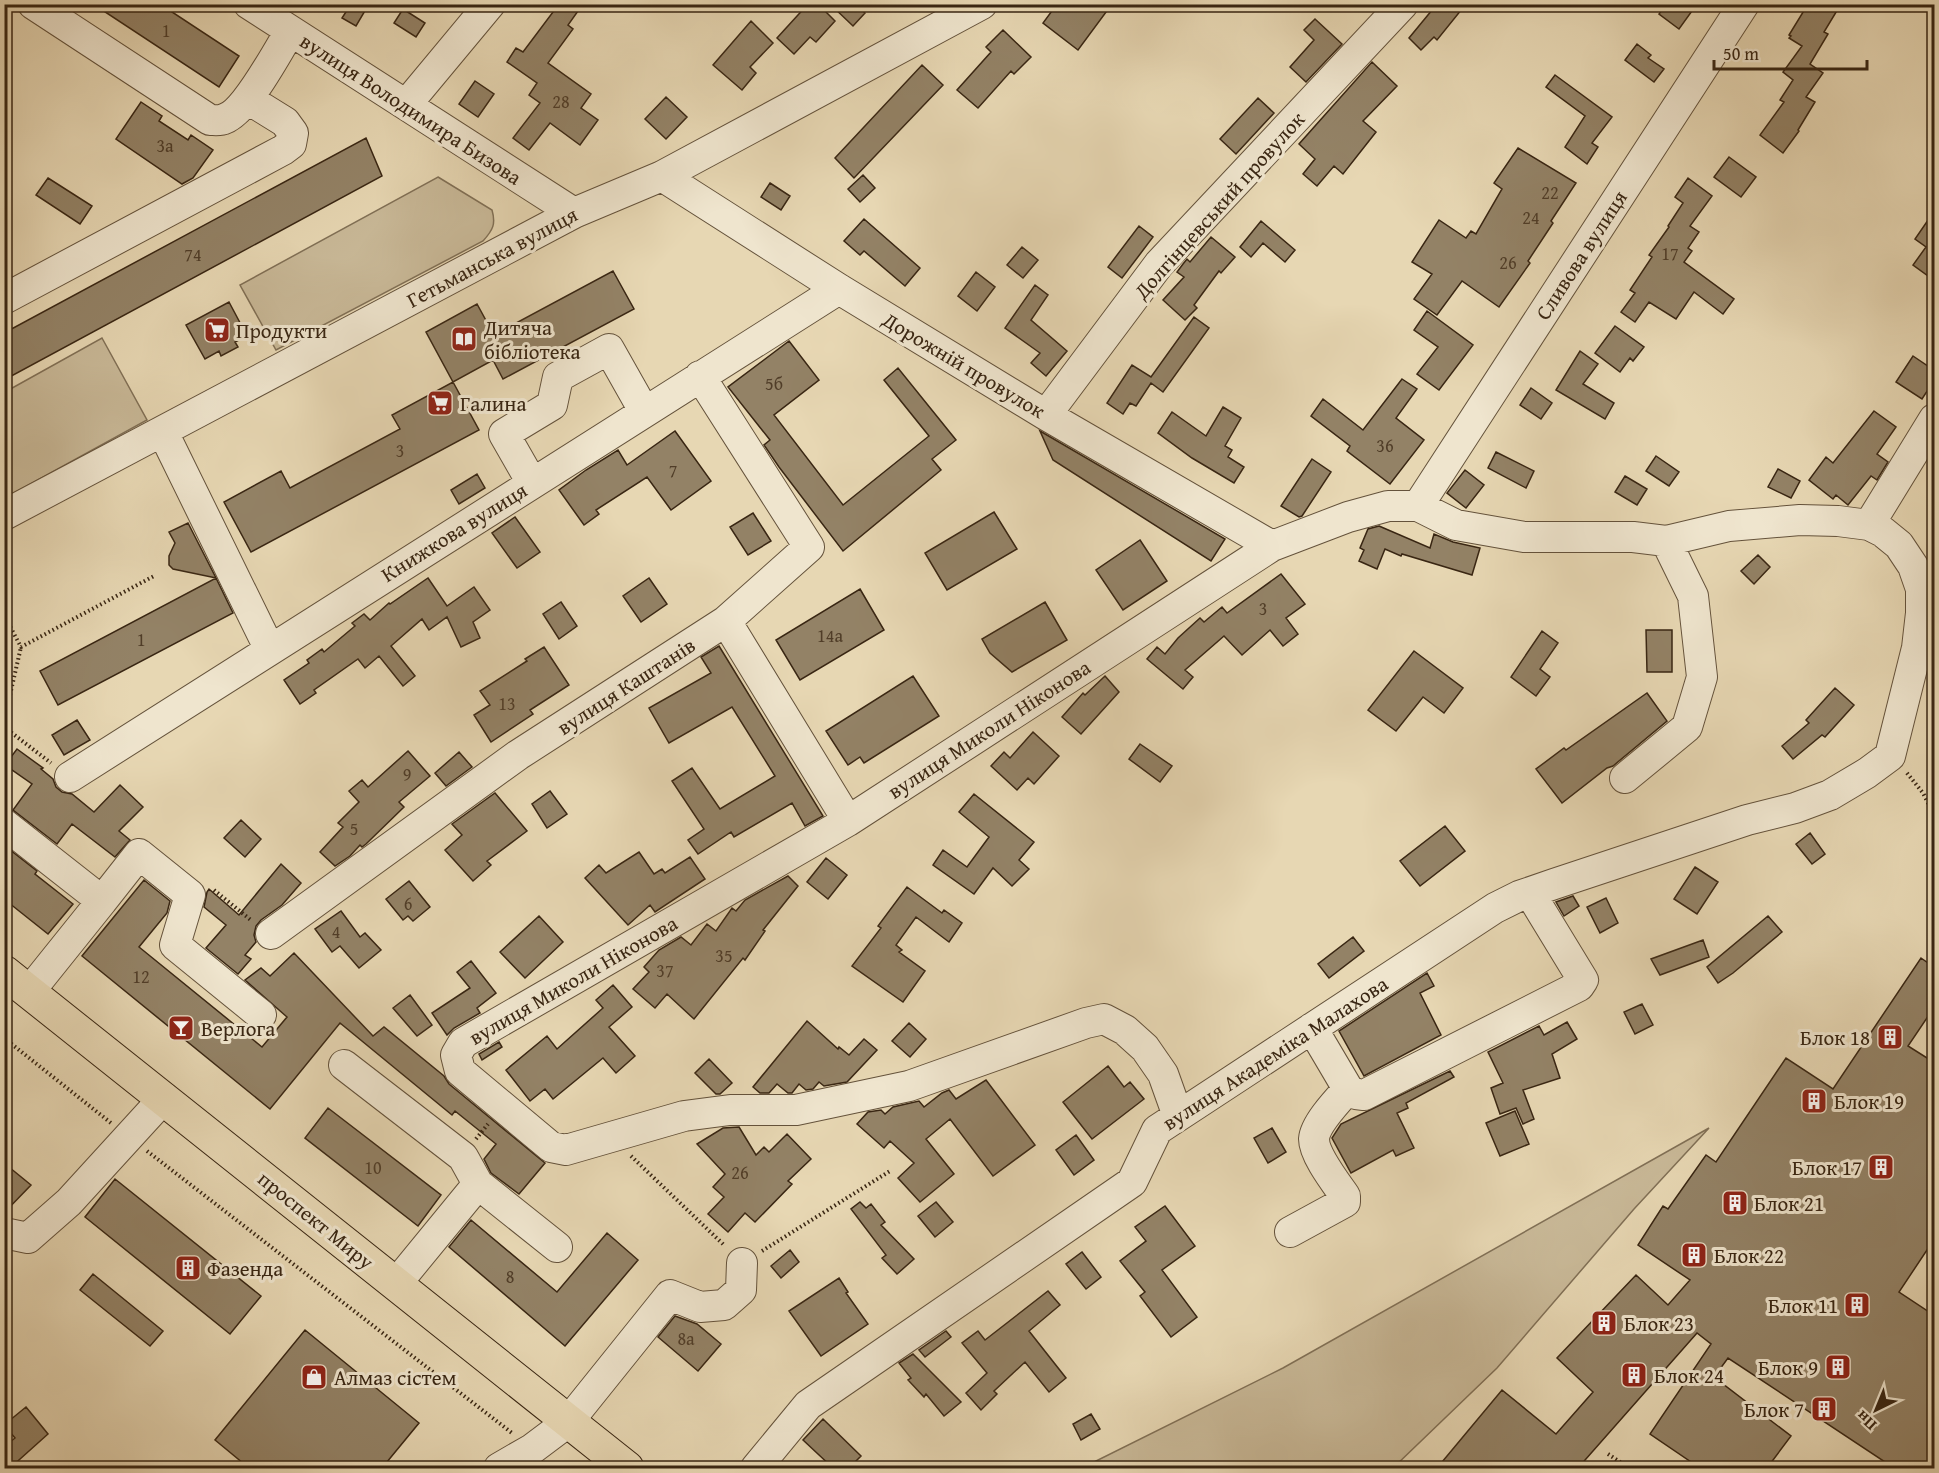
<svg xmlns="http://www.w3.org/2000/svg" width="1939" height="1473" font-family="'Gentium Book Plus',serif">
  <rect width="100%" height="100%" fill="#e7d7b3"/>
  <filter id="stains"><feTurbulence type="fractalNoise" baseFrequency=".00333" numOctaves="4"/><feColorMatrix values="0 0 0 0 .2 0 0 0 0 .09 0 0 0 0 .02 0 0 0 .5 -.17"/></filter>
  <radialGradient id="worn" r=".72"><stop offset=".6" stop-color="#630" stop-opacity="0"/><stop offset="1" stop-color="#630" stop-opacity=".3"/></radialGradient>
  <!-- green -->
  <path fill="#c9b998" stroke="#817056" stroke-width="1.5" d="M438,177L492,210C496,224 493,230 483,241L276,350L240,285Z
    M102,338L147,420L5,498V392Z
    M1709,1128L1634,1209L1497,1368L1393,1468H1082L1283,1368Z"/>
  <!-- building -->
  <path fill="#938266" stroke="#392613" stroke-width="1.5" d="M93,4H160L239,56L219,87Z
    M351,4H369L356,26L342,18Z
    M559,4H583L568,25L573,29L548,63L591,94L581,108L598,120L580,145L550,123L529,150L513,138L540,103L529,95L537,83L507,62L516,48L523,52Z
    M808,4H818L835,21L816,42L810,37L794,54L777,38Z
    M830,4H856L865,13L853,26Z
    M1057,4H1112L1078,50L1043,23Z
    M1437,4H1466L1437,40L1434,37L1421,50L1409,38Z
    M1666,4H1697L1679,29L1659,14Z
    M1808,4H1841L1824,32L1828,34L1810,64L1823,73L1806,97L1815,102L1798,130L1799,131L1783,153L1760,135L1784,102L1780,100L1793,80L1783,72L1802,46L1789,38L1791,36L1789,35Z
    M403,9L425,23L416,37L394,23Z
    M1315,19L1342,44L1306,82L1290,67L1314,40L1304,30Z
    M751,21L773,43L750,67L756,73L742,90L713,65Z
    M1003,30L1031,57L1014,74L1011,71L978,108L957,90L991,52L986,47Z
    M1637,44L1651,55L1648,58L1664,69L1654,82L1625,60Z
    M1372,62L1397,86L1363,121L1376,132L1343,174L1334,166L1317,186L1303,174L1315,159L1299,144Z
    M922,65L943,85L854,178L835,158Z
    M1555,75L1612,117L1592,143L1598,147L1587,164L1565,147L1585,116L1546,87Z
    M475,81L494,94L478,117L459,104Z
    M666,97L687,117L666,139L645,119Z
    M1258,98L1274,113L1236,154L1220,139Z
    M141,102L162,116L159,121L188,140L191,135L213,150L193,178L182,184L116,139Z
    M366,138L382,176L4,380V333Z
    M1518,148L1576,183L1551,221L1553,223L1528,261L1530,263L1499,307L1462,281L1437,315L1414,299L1432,274L1412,262L1439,220L1466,238L1471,231L1476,234L1502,189L1494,183Z
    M1729,157L1756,177L1741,197L1714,177Z
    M863,175L875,188L860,202L848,189Z
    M48,178L92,206L80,224L36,195Z
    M1688,178L1712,196L1690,226L1699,232L1688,248L1692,251L1684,262L1734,299L1723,314L1694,292L1676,319L1649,302L1635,322L1621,312L1635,293L1630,290L1652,257L1649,255L1669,227L1668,226L1683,203L1675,197Z
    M770,183L790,196L781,210L761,197Z
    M1935,210V281L1913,265L1926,247L1915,239Z
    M864,219L920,268L905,286L864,251L860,255L844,241Z
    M1261,221L1295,250L1285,262L1263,243L1251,257L1240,247Z
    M1139,226L1153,237L1122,278L1108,267Z
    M1211,237L1235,257L1221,273L1219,271L1194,305L1197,308L1185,320L1163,300L1184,277L1177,272L1183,264L1187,259L1190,262Z
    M1022,247L1038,260L1023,278L1007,265Z
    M613,271L634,309L503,379L493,360L453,382L426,332L477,304L494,335Z
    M976,272L995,287L977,311L958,296Z
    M1035,285L1048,295L1031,320L1067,351L1046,376L1031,363L1040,353L1005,328Z
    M229,302L247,336L235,342L238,347L221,356L219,351L205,359L186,325Z
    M1427,311L1473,345L1439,390L1417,374L1438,347L1414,330Z
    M1194,317L1209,328L1163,392L1151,383L1136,406L1130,403L1123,414L1107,403L1132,365L1151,377Z
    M1615,326L1644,347L1633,361L1630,358L1620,372L1595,353Z
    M789,341L819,380L774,415L843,505L929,436L884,380L898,368L956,440L932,459L941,470L843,551L779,467L764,445L770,440L728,387Z
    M1580,351L1598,364L1583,384L1614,403L1605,419L1556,390Z
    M1913,356L1935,371V379L1922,399L1896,382Z
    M1402,379L1417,389L1396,418L1424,440L1390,484L1347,451L1350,446L1311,416L1323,399L1363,430Z
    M453,382L479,430L251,552L224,502L281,471L290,488L400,429L392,415Z
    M1531,388L1552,403L1541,419L1520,405Z
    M1223,407L1241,418L1225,446L1232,450L1228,457L1244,467L1234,483L1192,458L1158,433L1172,412L1206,436Z
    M1874,411L1896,427L1877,454L1888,462L1877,480L1871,476L1848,505L1836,495L1833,499L1809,480L1826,457L1833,463Z
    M675,431L711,481L671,510L647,477L596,510L599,514L584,525L559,490L586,470L618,450L627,465Z
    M1040,431L1225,539L1211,561L1053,460Z
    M1496,452L1534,471L1526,488L1488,468Z
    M1656,456L1679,472L1669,486L1646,471Z
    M1312,459L1331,472L1302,516L1299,517L1281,506Z
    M1778,469L1800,481L1791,498L1768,487Z
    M1465,470L1484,485L1466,508L1447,493Z
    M477,474L485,488L459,504L451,490Z
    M1625,476L1647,489L1637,505L1615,492Z
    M994,512L1017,549L947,590L925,553Z
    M753,513L771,541L748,555L730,527Z
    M515,517L540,552L517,568L492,533Z
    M188,523L216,578L173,569L169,565V556L175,543L169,532Z
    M1379,526L1430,548L1434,534L1453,542L1480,548L1472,575L1402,554L1401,556L1385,549L1377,569L1359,561L1364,550L1360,548L1368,529Z
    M1140,540L1167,581L1123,610L1096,570Z
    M1758,555L1770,567L1754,584L1741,571Z
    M1281,574L1305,604L1286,618L1298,634L1283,646L1270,630L1242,655L1224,636L1185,670L1193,677L1183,689L1147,659L1157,647L1165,654L1178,638L1200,618L1204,622L1222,607L1227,613Z
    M216,578L233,613L58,705L40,671Z
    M428,578L447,606L474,587L490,610L473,622L480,638L461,647L447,617L429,630L422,619L391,646L415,676L403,686L379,656L365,668L358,659L314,690L316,693L300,704L284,680L309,663L307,660L322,649L324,652L355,626L352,623L364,614L370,620L389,603L390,604Z
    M649,578L667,604L641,622L623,596Z
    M860,589L884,630L800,680L776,640Z
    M561,602L577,626L559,639L543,614Z
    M1045,602L1067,640L1012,672L990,653L982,639Z
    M1646,630H1672V672H1647Z
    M1542,631L1558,643L1540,669L1550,677L1536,696L1511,677Z
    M719,646L823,816L805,826L792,803L734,837L731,832L698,854L688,840L704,829L672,781L692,768L720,809L775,776L732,707L669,743L649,708L711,673L701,657Z
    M544,647L569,685L530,710L533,714L491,742L474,715L490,705L480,691L527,661L525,659Z
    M1414,651L1463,688L1444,713L1423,697L1396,731L1368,710Z
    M913,676L939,716L864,763L860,757L848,765L826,731Z
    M1105,676L1119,692L1081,734L1062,717L1083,693L1085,695Z
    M1835,688L1854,705L1825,737L1822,735L1793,759L1782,746L1809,723L1806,720Z
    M1647,693L1667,721L1613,766L1607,768L1562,803L1536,769L1564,748L1566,750Z
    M77,720L90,740L64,755L52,735Z
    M1033,732L1059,756L1034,784L1028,778L1017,790L991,766L1004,752L1010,758Z
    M1140,744L1172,766L1160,782L1129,759Z
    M17,749L43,768L41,769L53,779L56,787L62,792L72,794L94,812L120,785L143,807L119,831L130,840L115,857L72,824L57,844L13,810L32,784L5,765Z
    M408,751L430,776L399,802L404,807L366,844L362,847L360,845L350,856L335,866L320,852L343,827L338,823L359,802L349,791L362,780L368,787Z
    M459,752L472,767L446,786L435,773Z
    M550,791L567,814L547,828L532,804Z
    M495,793L527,831L487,861L491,865L473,881L445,850L462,835L452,824Z
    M974,794L1034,842L1019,860L1029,869L1012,886L993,868L974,894L933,865L943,850L967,867L989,837L959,812Z
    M241,820L261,839L245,857L224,838Z
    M1445,826L1465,851L1420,886L1400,861Z
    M1810,833L1825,854L1812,864L1796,844Z
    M5,846L37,871L35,874L73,904L48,934L4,899Z
    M639,852L654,874L662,869L665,873L690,857L705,879L655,912L650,905L628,925L585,878L599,865L606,873Z
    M826,858L847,875L828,899L807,882Z
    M281,864L301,883L282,905L261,920L256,926L254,935L256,942L245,955L251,959L238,974L206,948L226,925L204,907L207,892L209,889L239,915Z
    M1695,867L1718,882L1697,914L1674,899Z
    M788,876L798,886L763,930L765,931L745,960L743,958L694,1019L667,994L655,1008L633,989L649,972L644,967L659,950L681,937L691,945L707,924L716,931L732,908L736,911L745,900Z
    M144,880L170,901L167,913L139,947L262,1047L287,1017L245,980L261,968L270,976L294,953L373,1036L384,1027L444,1076L449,1084L545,1163L519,1194L491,1173L484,1159L496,1144L455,1111L452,1115L340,1023L270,1109L82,956Z
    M409,881L430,907L413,921L408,916L403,920L386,899Z
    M907,887L942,913L944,910L962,923L949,942L916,917L896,945L902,950L899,952L925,971L903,1002L852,966L881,928L878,926Z
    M1573,896L1579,906L1564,916L1556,902Z
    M1606,898L1618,923L1600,933L1587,907Z
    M341,911L360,937L365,933L381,950L359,968L340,946L332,952L315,929Z
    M539,916L563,942L525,978L500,952Z
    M1768,916L1782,932L1733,973L1718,983L1707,967Z
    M1353,937L1364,951L1329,978L1318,964Z
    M1703,940L1709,957L1660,975L1651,959Z
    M1921,958L1935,968V1006L1908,1046L1935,1063V1238L1899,1292L1935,1316V1468H1894L1728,1358L1714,1377L1791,1436L1767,1468H1700L1650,1434L1711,1344L1697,1333L1578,1468H1437L1502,1390L1556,1434L1593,1392L1557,1358L1636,1275L1668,1305L1690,1280L1638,1245L1663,1206L1668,1209L1706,1155L1716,1162L1786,1058L1833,1089Z
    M471,961L496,993L477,1008L480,1013L454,1028L447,1035L432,1013L470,988L457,972Z
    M1427,973L1434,986L1420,993L1441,1035L1364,1076L1339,1031Z
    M613,985L632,1007L609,1027L635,1056L616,1073L603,1058L553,1099L545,1089L530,1101L506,1070L547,1036L557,1049L603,1008L596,1000Z
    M410,995L432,1025L417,1036L393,1008Z
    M1642,1004L1653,1025L1635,1034L1624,1012Z
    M807,1021L838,1049L839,1047L849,1055L864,1039L877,1050L847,1082L824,1086L819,1082L813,1089L806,1090L799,1084L792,1093H788L777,1084L769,1093H760L753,1087Z
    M1567,1022L1577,1039L1552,1054L1560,1078L1523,1090L1534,1119L1523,1124L1516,1108L1500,1114L1491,1088L1503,1083L1488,1052L1539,1026L1544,1035Z
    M909,1023L926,1039L910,1057L892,1041Z
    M499,1042L502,1047L482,1060L479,1054Z
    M709,1059L732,1083L720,1094H716L695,1073Z
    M1108,1066L1124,1087L1130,1082L1144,1099L1092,1139L1063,1102Z
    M1450,1071L1454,1077L1406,1103L1408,1108L1397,1113L1414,1148L1396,1156L1393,1150L1351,1173L1332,1138L1341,1124Z
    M986,1080L1035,1145L993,1176L950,1119L926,1139L954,1174L920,1202L898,1178L914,1163L890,1141L884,1148L857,1124L868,1112L881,1110L885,1114L893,1107L919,1101L924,1107L942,1093L949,1090L956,1099Z
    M328,1108L441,1195L418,1226L305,1138Z
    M1515,1111L1529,1144L1500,1156L1486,1123Z
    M739,1127L756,1155L764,1147L769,1152L787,1134L811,1159L788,1181L792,1184L755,1222L745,1213L728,1232L708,1214L724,1197L713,1187L725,1174L697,1144L723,1128Z
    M1272,1128L1286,1152L1268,1163L1254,1138Z
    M1076,1135L1094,1160L1074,1175L1056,1150Z
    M4,1163L31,1185L4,1213Z
    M115,1179L261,1296L230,1334L85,1217Z
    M860,1202L866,1208L871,1204L885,1222L881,1225L914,1259L897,1274L882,1258L886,1255L851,1209Z
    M936,1202L953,1222L935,1237L918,1216Z
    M1165,1206L1195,1246L1162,1270L1197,1317L1171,1337L1140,1296L1145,1292L1120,1261L1146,1241L1135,1227Z
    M471,1220L557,1292L607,1233L638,1260L565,1346L449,1247Z
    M790,1250L799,1262L781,1278L771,1266Z
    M1082,1252L1101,1277L1086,1289L1066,1264Z
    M93,1274L163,1331L150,1346L80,1290Z
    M839,1278L848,1292L846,1293L868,1324L821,1356L789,1311Z
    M1048,1291L1060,1305L1029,1331L1066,1378L1049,1392L1025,1362L994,1391L997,1394L981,1410L966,1393L987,1373L962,1343L978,1331L985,1340Z
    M675,1316L697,1324L721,1344L698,1371L658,1337Z
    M305,1330L419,1423L382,1468H249L215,1440Z
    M946,1331L951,1337L925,1357L919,1350Z
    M913,1354L961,1402L944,1416L926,1394L924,1397L908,1380L911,1378L899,1363Z
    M26,1407L48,1434L10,1468H4V1447L15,1438L4,1425Z
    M1091,1414L1100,1429L1081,1440L1073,1424Z
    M823,1419L861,1456L849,1468H833L803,1440Z"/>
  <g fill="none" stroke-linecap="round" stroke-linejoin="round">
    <!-- minor casing -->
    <g stroke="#64523b" stroke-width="32">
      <path id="minor" d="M33,4L210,120C214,120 220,121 224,119C245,113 278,51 290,31
        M249,4L574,213
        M406,105L490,4
        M662,176L839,289L1046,415L1272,546
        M4,299L283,150L291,144L293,133L285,122L248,99
        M1046,415L1159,264L1403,4
        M163,432L270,650
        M532,483L504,434L552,405L558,377L609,349L644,411
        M1418,506L1744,4
        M4,515L574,213L662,176L982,4
        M1869,525L1934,419
        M726,621L848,821
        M70,777L839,289
        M1625,778L1687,727L1702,677L1693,596L1666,541
        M4,824L102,901L139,854L190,895L175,945L261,1015
        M271,934L518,755L726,621L809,547L700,376
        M29,992L102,901
        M1312,1028L1348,1089L1356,1094L1364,1095L1579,986L1583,980L1530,893
        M344,1065L463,1157L478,1184L557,1247
        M1290,1232L1345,1202V1196C1336,1183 1314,1155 1314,1139C1315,1124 1338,1100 1348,1089
        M4,1233L28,1238L69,1202L164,1098
        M396,1284L478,1184
        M499,1468L532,1449L568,1422L670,1295L700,1307L724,1305L741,1290L742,1263
        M756,1468L808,1405L1132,1182L1157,1130L1495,908L1519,896L1554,884L1747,820L1795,808L1830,795L1867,773L1890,756L1917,648L1921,613V589L1913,566L1899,545L1883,532L1869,525L1838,521L1800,520L1729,526L1666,541L1633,537H1524L1456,525L1418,506H1388L1348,517L1272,546L848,821L463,1043L456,1055L460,1071L551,1147L566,1150L684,1116L730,1110H796L909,1086L1086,1023L1104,1019L1125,1030L1145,1048L1163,1074L1178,1116"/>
    </g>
    <!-- major casing -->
    <g stroke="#392613" stroke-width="35">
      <path id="major" d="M4,972L627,1468"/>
    </g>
    <!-- path -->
    <path stroke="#392613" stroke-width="4" stroke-dasharray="1.5 3" stroke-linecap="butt" d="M4,615L21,647L154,576
      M4,721L21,647
      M4,727L51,763
      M1907,773L1923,793L1934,815
      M214,890L252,921
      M4,1038L111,1123
      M476,1139L488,1124
      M147,1151L512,1433
      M631,1156L725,1246
      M762,1251L890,1171
      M1608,1454L1629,1468
      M1662,1468L1667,1462"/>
    <!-- minor -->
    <use href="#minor" stroke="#efe5ce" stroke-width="30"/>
    <!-- major -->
    <use href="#major" stroke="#e7d7b3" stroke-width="33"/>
  </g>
  <!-- icons -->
  <defs>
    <g id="supermarket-square" transform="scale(1.35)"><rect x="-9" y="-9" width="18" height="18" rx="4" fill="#8f2418" stroke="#efe5ce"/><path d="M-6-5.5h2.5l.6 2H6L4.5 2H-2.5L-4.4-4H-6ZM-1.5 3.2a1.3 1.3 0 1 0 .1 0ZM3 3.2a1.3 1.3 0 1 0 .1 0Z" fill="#fff"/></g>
    <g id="library-square" transform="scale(1.35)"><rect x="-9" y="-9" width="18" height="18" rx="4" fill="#8f2418" stroke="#efe5ce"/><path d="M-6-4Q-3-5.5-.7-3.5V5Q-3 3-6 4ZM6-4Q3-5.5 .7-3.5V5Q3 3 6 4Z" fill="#fff"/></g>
    <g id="bar-square" transform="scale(1.35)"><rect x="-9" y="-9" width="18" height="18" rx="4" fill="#8f2418" stroke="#efe5ce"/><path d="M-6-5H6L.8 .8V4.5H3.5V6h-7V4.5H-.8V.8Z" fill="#fff"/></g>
    <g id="building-square" transform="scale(1.35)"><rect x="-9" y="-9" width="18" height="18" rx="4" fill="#8f2418" stroke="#efe5ce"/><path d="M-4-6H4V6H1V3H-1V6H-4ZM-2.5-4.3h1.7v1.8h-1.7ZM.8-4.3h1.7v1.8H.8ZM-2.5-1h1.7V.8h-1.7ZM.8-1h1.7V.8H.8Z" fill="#fff"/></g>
    <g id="shop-square" transform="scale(1.35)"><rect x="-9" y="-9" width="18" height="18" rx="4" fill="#8f2418" stroke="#efe5ce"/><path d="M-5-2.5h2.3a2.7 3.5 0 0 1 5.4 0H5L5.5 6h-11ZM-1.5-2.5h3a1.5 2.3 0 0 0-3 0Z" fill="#fff"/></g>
  </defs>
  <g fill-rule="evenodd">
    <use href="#supermarket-square" x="217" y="330"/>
    <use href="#library-square" x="464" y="339"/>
    <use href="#supermarket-square" x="440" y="403"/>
    <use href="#bar-square" x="181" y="1028"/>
    <use href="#building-square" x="1890" y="1037"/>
    <use href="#building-square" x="1814" y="1101"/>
    <use href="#building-square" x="1881" y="1167"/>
    <use href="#building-square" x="1735" y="1203"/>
    <use href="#building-square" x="1694" y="1255"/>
    <use href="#building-square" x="188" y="1268"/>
    <use href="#building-square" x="1857" y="1305"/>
    <use href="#building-square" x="1604" y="1323"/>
    <use href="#building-square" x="1838" y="1367"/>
    <use href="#building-square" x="1634" y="1375"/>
    <use href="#shop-square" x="314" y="1377"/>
    <use href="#building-square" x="1824" y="1409"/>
  </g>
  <g text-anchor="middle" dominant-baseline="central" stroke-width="6" stroke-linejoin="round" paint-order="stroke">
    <!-- number labels -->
    <g font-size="18" fill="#503d28">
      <text x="166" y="30">1</text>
      <text x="561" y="101">28</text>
      <text x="165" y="145">3а</text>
      <text x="1550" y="192">22</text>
      <text x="1531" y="217">24</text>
      <text x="1670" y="253">17</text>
      <text x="193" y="254">74</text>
      <text x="1508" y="262">26</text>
      <text x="774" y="383">5б</text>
      <text x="1385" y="445">36</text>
      <text x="400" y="450">3</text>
      <text x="673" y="470">7</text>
      <text x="1263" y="608">3</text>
      <text x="830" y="635">14а</text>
      <text x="141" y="639">1</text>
      <text x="507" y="703">13</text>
      <text x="407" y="774">9</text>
      <text x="354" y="828">5</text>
      <text x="408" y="903">6</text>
      <text x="336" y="931">4</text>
      <text x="724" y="955">35</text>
      <text x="665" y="970">37</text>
      <text x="141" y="976">12</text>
      <text x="373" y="1167">10</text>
      <text x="740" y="1172">26</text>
      <text x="510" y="1276">8</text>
      <text x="686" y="1338">8а</text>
    </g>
    <!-- street labels -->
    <g font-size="21" fill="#392613" stroke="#efe5ce">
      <text transform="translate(411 109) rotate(33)">вулиця Володимира Бизова</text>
      <text transform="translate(1219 205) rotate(-48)">Долгінцевський провулок</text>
      <text transform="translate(1581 255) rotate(-57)">Сливова вулиця</text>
      <text transform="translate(492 257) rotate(-28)">Гетьманська вулиця</text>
      <text transform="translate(964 365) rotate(31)">Дорожній провулок</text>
      <text transform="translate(454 532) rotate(-32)">Книжкова вулиця</text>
      <text transform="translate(626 686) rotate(-33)">вулиця Каштанів</text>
      <text transform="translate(989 729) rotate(-33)">вулиця Миколи Ніконова</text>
      <text transform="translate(573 980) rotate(-30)">вулиця Миколи Ніконова</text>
      <text transform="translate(1275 1053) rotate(-33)">вулиця Академіка Малахова</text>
      <text transform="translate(316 1220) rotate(39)">проспект Миру</text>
    </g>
    <!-- poi labels -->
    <g font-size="21" fill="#392613" stroke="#efe5ce" text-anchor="start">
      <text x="484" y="327">Дитяча<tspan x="484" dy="24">бібліотека</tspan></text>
      <text x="236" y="330">Продукти</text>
      <text x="460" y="403">Галина</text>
      <text x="201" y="1028">Beрлога</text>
      <text x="1870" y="1037" text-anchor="end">Блок 18</text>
      <text x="1834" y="1101">Блок 19</text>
      <text x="1862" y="1167" text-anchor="end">Блок 17</text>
      <text x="1754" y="1203">Блок 21</text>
      <text x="1714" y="1255">Блок 22</text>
      <text x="207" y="1268">Фазенда</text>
      <text x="1838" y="1305" text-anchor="end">Блок 11</text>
      <text x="1624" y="1323">Блок 23</text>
      <text x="1818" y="1367" text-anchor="end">Блок 9</text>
      <text x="1654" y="1375">Блок 24</text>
      <text x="334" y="1377">Алмаз сістем</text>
      <text x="1804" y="1409" text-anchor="end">Блок 7</text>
    </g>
  </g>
  <!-- margin -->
  <rect width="1939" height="1473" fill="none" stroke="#e7d7b3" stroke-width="24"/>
  <rect x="6" y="6" width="1927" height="1461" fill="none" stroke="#392613" stroke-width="3"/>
  <rect x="12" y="12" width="1915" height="1449" fill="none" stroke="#392613" stroke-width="1.5"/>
  <!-- north arrow -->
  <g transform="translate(1876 1410) rotate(223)" stroke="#efe5ce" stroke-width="4.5" paint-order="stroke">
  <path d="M0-4.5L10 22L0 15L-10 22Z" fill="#392613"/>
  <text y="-9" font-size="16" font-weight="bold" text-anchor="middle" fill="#392613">Пн</text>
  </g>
  <!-- scale -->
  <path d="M1714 60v9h153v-9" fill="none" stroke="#392613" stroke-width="3"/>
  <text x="1723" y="60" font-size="18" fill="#392613" stroke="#efe5ce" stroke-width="4.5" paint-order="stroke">50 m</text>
  <rect width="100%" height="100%" filter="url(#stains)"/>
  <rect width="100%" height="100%" fill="url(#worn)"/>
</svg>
